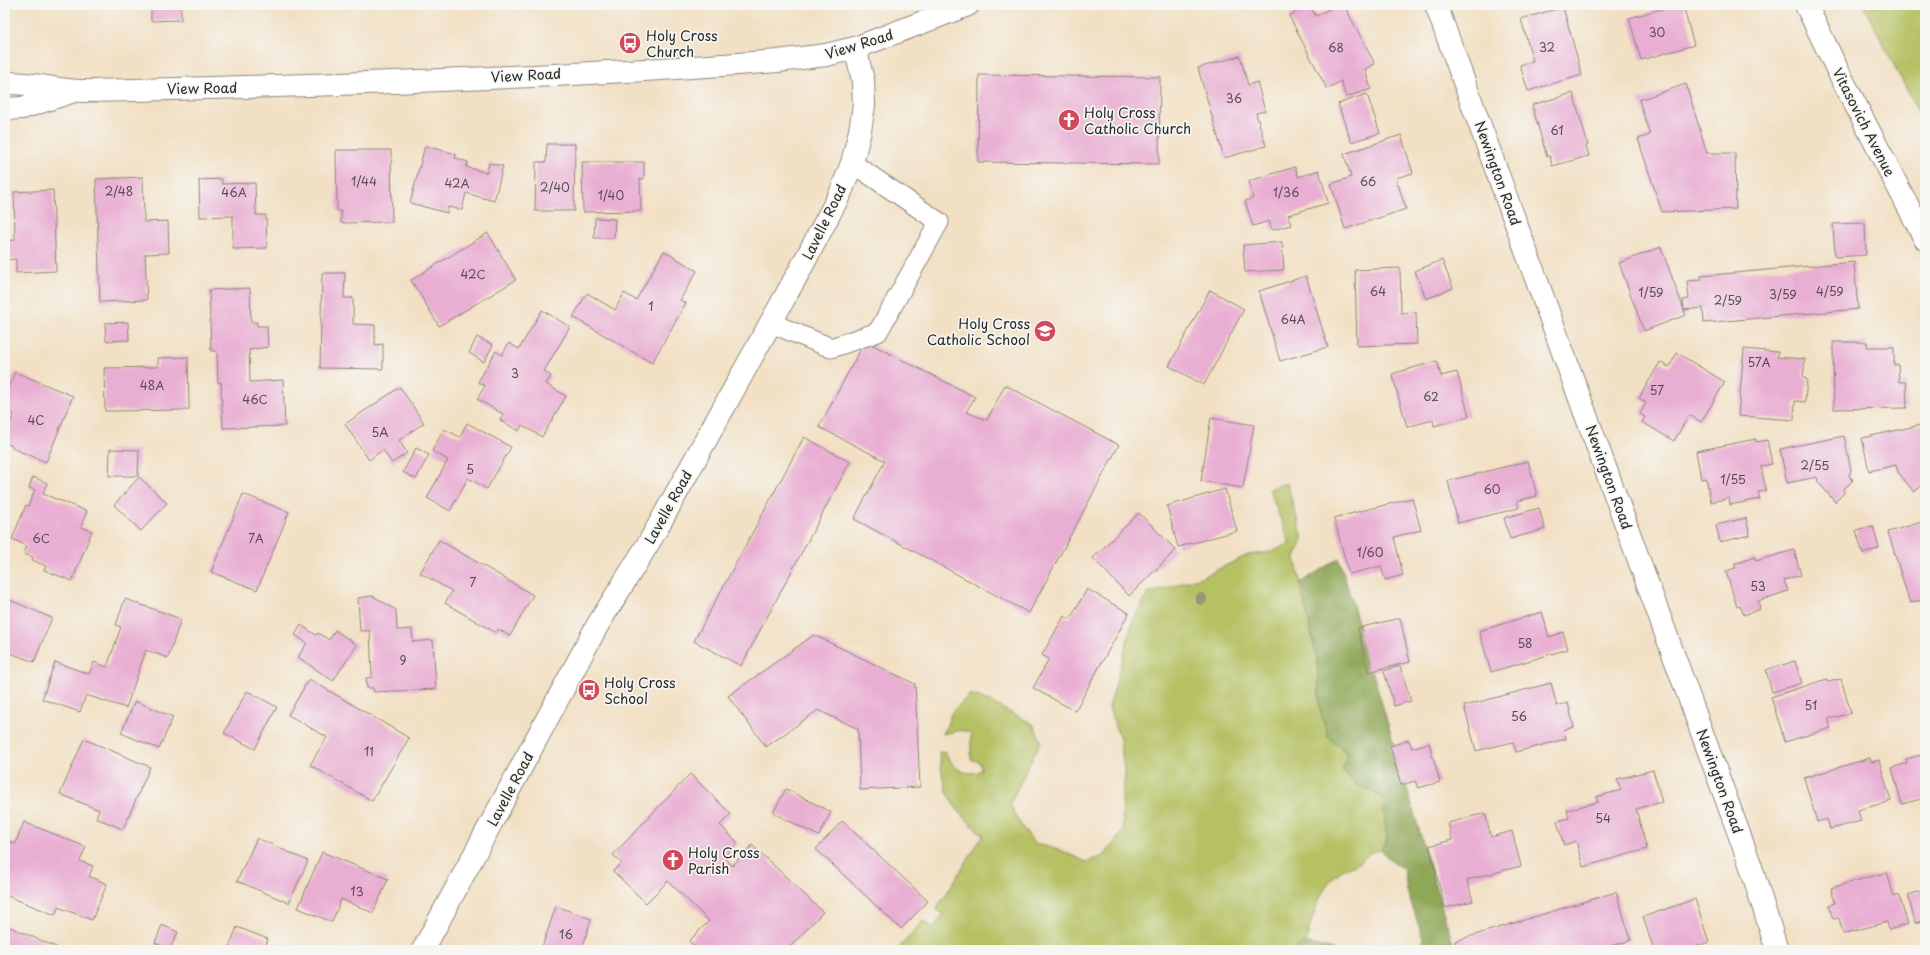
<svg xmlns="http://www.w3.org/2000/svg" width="1930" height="955" font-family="'Playpen Sans',sans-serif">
  <rect width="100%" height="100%" fill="#f6f6f2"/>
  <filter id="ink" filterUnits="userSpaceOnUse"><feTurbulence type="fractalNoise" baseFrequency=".025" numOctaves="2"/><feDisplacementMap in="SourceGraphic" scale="8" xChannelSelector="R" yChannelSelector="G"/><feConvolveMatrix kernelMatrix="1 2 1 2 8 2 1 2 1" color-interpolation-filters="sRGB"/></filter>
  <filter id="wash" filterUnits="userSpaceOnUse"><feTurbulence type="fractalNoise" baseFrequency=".012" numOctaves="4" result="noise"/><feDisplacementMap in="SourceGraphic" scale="16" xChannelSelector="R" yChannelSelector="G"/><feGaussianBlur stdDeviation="0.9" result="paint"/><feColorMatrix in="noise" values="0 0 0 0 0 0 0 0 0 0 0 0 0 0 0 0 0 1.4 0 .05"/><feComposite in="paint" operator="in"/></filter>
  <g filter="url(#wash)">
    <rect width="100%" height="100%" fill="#f2e0c4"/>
    <!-- green -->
    <path fill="#b5c163" stroke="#707647" d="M1863,5H1925V125Z
      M1287,483L1303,539L1295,558L1317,659L1320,710L1348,755L1341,768L1356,785L1369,790L1386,800L1384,813L1387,839L1381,850C1364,853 1367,858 1355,865C1351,868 1345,868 1341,871C1320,885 1311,920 1306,943L1292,950H897L923,921L933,928L943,914L936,910L983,835C950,806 944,796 939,752L946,753C951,766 966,779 981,770L980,762L971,759V735L968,732C957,728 953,733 943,734L952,712L970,694L982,698L1033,724L1041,741L1010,803L1017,819L1034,843L1062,851L1086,862L1104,856L1123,831L1122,795L1125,777L1120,739L1109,708L1133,620L1148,594L1204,576L1248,555L1272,552L1290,543L1269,489Z"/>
    <!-- forest -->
    <path fill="#90a759" stroke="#5e6942" d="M1339,558L1445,918L1455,950H1422L1423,938L1407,891L1404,869L1392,862L1381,850L1387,839L1384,813L1385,800L1369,790L1356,785L1341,768L1348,755L1328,737L1320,710L1317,659L1300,583Z
      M1306,943L1333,950H1292Z"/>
    <g id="blocks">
      <!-- building -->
      <path fill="#e9afd3" d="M5,5H28V6L5,7Z
        M151,5H181V20L151,21Z
        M1309,5L1316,16L1337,5H1344L1375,64L1365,69L1371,89L1346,97L1341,81L1327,89L1289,16Z
        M1675,5H1683L1694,45L1641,60L1629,18Z
        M1563,7L1582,75L1528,91L1520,65L1533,61L1521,19Z
        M1240,56L1248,85L1257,82L1265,111L1256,113L1266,146L1224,158L1198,68Z
        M979,75L1160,77L1159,164L978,162Z
        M1686,84L1707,153H1735L1736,209L1662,212L1638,139L1650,135L1639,100Z
        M1573,93L1588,145L1586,146L1589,156L1552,166L1550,156L1547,157L1532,105Z
        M1367,94L1380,133L1351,142L1338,104Z
        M1401,135L1413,173L1396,178L1406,209L1345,229L1331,184L1351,177L1344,154Z
        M547,144H575L574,211H535L536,162H546Z
        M425,146L456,154L455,158L468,162L466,167L487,173L489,163L503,166L494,201L466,193L462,210L448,207L447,213L410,203Z
        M336,150H391L392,222L341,223V211H337Z
        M582,162H644V179H640L641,211L583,212Z
        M1295,167L1298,177L1319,170L1328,203L1288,215L1291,225L1272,230L1269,221L1253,226L1245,201L1253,198L1249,181Z
        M143,177L144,222L168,221L169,253L145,254L147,300L100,302L96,179Z
        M222,179V184L255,183L256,215H266L267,248L233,249V216L200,217L199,180Z
        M53,190L56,271L16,273V259L6,260L5,241L15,240L14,192Z
        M595,218L615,219L614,238H594Z
        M1865,223L1866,255L1835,257L1833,224Z
        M488,233L516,280L439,326L411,280Z
        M1282,242L1284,270L1245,272L1243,245Z
        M1661,247L1684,310L1683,300L1689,299L1687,281L1701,280V276L1854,262L1858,309L1704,323L1703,308L1684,310L1686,315L1644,331L1619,263Z
        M664,251L697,271L680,300L686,303L652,363L573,317L587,293L615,310L624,293L636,300Z
        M1442,260L1453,288L1426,299L1415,271Z
        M1400,268L1401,313L1416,312L1417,344L1357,346L1355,270Z
        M322,273H345L344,298H353V324L375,325V345L383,344V369L320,368Z
        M1306,276L1328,347L1280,361L1259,291Z
        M250,288L251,322H257V326H267L268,347L249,350L250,382L283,380L285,426L223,428L221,382L218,383L217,351H211L209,290Z
        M1210,290L1244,309L1204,385L1169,366Z
        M542,310L570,327L544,371L551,376L546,384L566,396L542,437L522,425L519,431L500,420L503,414L477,399L485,386L478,382L496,351L502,355L509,343L519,349Z
        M128,322L129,340L106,341L105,323Z
        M477,337L493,345L484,362L469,353Z
        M865,341L975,397L966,412L987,420L1005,385L1119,445L1029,613L854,519L885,461L819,427Z
        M1833,342H1867V347H1894V365L1898,364L1899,382H1906L1907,408L1834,409Z
        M1744,349L1778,352L1777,357L1805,359L1803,378L1807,379L1805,402L1795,401L1794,420L1738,416Z
        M1677,353L1725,382L1701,422L1689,415L1674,441L1642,422L1645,417L1640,414L1646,403L1639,398L1660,362L1669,367Z
        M188,357L189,410L105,411L104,368L158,367V358Z
        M1437,361L1441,376L1457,372L1469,416L1434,426L1433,420L1407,427L1392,374Z
        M15,372L73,396L46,462L12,448L13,446L5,443V437L14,414L5,410V395Z
        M400,387L424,423L399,440L407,453L392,463L383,450L369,460L345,424Z
        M1211,418L1254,425L1243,488L1201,481Z
        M467,423L511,447L487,489L468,478L450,511L427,498L448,460L432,451L444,429L460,437Z
        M1925,424V483L1914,492L1898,472L1896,465L1869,471L1862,438Z
        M1844,436L1851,470L1849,476L1853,480L1844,489V493L1835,502L1818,482L1817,477L1787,483L1780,449Z
        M804,437L850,462L741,666L694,641Z
        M1756,439V442L1767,440L1772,464L1761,466L1766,491L1758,492L1760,499L1730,505L1729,498L1711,502L1706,478L1701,479L1696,451Z
        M416,448L429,455L416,479L403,472Z
        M110,449L139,450L138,476H109Z
        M1528,461L1537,496L1517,501L1519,508L1458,523L1448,481Z
        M33,477L47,483L43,494L87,511L81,527L92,531L72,581L44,570L46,566L32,560L33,557L24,554L27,546L12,539L26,505L28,506L35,490L29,488Z
        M139,477L167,503L141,531L114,505Z
        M1225,489L1237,531L1178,547L1167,506Z
        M243,494L289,512L257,590L211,572Z
        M1412,498L1421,530L1394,537L1403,575L1385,580L1381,566L1349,574L1334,518Z
        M1539,508L1545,529L1510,539L1504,518Z
        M1139,513L1176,550L1129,596L1093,558Z
        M1746,518L1750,535L1720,542L1716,525Z
        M1925,521V599L1910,603L1888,532Z
        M1873,526L1879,548L1863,554L1856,530Z
        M439,540L533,595L510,636L498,629L496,633L445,603L452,591L420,573Z
        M1794,550L1801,575L1784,580L1788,591L1758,601L1760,609L1744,615L1740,606L1737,607L1726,571L1736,568L1734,564L1755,557L1756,561Z
        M1087,589L1129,613L1075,711L1033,688L1049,659L1042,655L1064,616L1070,619Z
        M373,596L396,610L397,630L412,629L413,642L433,640L436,689L374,692L373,688H367L366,678L372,677L370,631H360L358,598Z
        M5,598L52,618L34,662L5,651Z
        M125,599L181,619L168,658L146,650L126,708L86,695L80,712L42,699L55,662L89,674L94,662L107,667L121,627L116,625Z
        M1542,612L1549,637L1563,632L1568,649L1491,672L1479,631Z
        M1400,618L1410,662L1368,672L1358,628Z
        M301,625L316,635L318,633L329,640L335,630L357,645L333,681L298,657L307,643L295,635Z
        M814,635L915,684L920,787L860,790L858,729L818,710L766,747L728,696Z
        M1795,661L1802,683L1772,692L1766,670Z
        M1400,666L1411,701L1394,706L1384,671Z
        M309,679L409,738L372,801L310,765L327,737L288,715Z
        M1827,679L1828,682L1841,679L1851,713L1828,719L1831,728L1785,742L1771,697Z
        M1551,683L1557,706L1568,703L1574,727L1564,730L1566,739L1516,752L1513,742L1476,751L1464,706Z
        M247,691L277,707L255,749L224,733Z
        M135,701L173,717L159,749L121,733Z
        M84,739L150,767L123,829L96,818L99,810L60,794Z
        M1409,740L1412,748L1429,743L1440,782L1418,788L1415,781L1401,785L1390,746Z
        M1925,754V798L1902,804L1892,768L1907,763L1906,759Z
        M1870,758L1871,762L1879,760L1891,801L1858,810L1861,821L1830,829L1827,819L1817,822L1804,778Z
        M1653,770L1662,802L1636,809L1647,849L1583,867L1576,841L1564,845L1557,821L1569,818L1567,810L1598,802L1596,797L1621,790L1617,779Z
        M690,774L731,814L720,825L738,843L724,857L732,866L752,845L823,912L787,950H698L689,941L709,921L668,881L646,903L613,871L622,863L613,855Z
        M786,789L831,812L819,836L773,813Z
        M1485,813L1491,837L1512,831L1521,866L1467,880L1473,901L1445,908L1429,846L1452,840L1448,823Z
        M842,821L928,901L901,929L816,849Z
        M24,822L86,847L80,861L93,866L89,876L107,884L92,920L58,907L55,915L5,895V839L15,844Z
        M257,838L308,861L289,903L237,881Z
        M322,852L388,879L373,913L341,899L332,922L298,908Z
        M1887,872L1894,897L1899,895L1908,924L1889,930L1887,922L1843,934L1839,918L1833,919L1829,905L1835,903L1831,888Z
        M1925,890V920L1915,923L1908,895Z
        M1616,892L1631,940L1599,950H1457L1455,941Z
        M1695,899L1709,942L1686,950H1654L1643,917Z
        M556,906L591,919L582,950H541Z
        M5,925L63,950H5Z
        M162,925L178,932L170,949L155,943Z
        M237,927L268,939L264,950H228Z"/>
    </g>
  </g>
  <g filter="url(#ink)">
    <use href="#blocks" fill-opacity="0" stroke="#8e8678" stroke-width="1"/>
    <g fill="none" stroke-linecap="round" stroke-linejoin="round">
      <!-- lane casing -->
      <g stroke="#8e8678" stroke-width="21">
        <path id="lane" d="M771,323L831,348L878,332L939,222L852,163"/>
      </g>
      <!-- street casing -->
      <g stroke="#8e8678" stroke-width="24">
        <path id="street" d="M1436,5L1750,864L1777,950
          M423,950L597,626L651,539L801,268L841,192L852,163L860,131L864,105L863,80L855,48"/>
      </g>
      <!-- secondary casing -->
      <g stroke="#8e8678" stroke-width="24">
        <path id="secondary" d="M1806,5L1839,73L1925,239
          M5,83C34,82 61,92 90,91C319,86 549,78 778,61L826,55L855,48L968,5
          M5,109L22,108L71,92"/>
      </g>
      <!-- lane -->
      <use href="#lane" stroke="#fff" stroke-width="19"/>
      <!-- street -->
      <use href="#street" stroke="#fff" stroke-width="22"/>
      <!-- secondary -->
      <use href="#secondary" stroke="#fff" stroke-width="22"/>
    </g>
    <!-- trees -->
    <circle fill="#9b9579" cx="1201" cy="599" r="6"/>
  </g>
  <!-- icons -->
  <defs>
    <g id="bus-disc" transform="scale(1.15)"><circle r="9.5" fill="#d1495b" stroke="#f6f6f2"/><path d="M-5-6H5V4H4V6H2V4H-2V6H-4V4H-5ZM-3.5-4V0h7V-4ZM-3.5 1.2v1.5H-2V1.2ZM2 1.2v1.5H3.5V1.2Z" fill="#fff"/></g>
    <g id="church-disc" transform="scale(1.15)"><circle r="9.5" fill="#d1495b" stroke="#f6f6f2"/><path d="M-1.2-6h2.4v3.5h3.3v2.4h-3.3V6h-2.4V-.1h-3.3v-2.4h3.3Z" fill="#fff"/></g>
    <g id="school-disc" transform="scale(1.15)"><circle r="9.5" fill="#d1495b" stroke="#f6f6f2"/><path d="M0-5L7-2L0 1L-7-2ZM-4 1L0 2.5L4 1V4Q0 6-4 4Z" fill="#fff"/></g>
  </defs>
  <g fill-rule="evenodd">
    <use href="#bus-disc" x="630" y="43"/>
    <use href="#church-disc" x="1069" y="120"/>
    <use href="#school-disc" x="1045" y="331"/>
    <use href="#bus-disc" x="589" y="690"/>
    <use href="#church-disc" x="673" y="860"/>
  </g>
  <g text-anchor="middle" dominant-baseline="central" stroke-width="3.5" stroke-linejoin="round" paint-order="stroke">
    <!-- number labels -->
    <g font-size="12" fill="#5a4c55">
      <text x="1657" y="32">30</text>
      <text x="1336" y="47">68</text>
      <text x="1547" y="47">32</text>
      <text x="1234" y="98">36</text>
      <text x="1557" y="130">61</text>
      <text x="364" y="181">1/44</text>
      <text x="1368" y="181">66</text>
      <text x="457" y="183">42A</text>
      <text x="555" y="187">2/40</text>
      <text x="119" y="191">2/48</text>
      <text x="234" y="192">46A</text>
      <text x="1286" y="192">1/36</text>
      <text x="611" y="195">1/40</text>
      <text x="473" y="274">42C</text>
      <text x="1378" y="291">64</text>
      <text x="1830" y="291">4/59</text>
      <text x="1651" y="292">1/59</text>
      <text x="1783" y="294">3/59</text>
      <text x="1728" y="300">2/59</text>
      <text x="651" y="306">1</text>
      <text x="1293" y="319">64A</text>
      <text x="1759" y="362">57A</text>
      <text x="515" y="373">3</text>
      <text x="152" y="385">48A</text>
      <text x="1657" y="390">57</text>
      <text x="1431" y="396">62</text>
      <text x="255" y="399">46C</text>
      <text x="36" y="420">4C</text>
      <text x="380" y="432">5A</text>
      <text x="1815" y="465">2/55</text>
      <text x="470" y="469">5</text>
      <text x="1733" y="479">1/55</text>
      <text x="1492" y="489">60</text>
      <text x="41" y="538">6C</text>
      <text x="256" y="538">7A</text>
      <text x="1370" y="552">1/60</text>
      <text x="473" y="582">7</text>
      <text x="1758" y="586">53</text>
      <text x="1525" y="643">58</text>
      <text x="403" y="660">9</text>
      <text x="1811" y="705">51</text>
      <text x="1519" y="716">56</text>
      <text x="369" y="751">11</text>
      <text x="1603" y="818">54</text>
      <text x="357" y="891">13</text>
      <text x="566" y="934">16</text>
    </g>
    <!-- poi labels -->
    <g font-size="14" fill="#2b2b2b" stroke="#f6f6f2" text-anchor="start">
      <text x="646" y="35">Holy Cross<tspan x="646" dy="16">Church</tspan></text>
      <text x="1084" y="112">Holy Cross<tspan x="1084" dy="16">Catholic Church</tspan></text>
      <text x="1030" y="323" text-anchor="end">Holy Cross<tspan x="1030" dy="16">Catholic School</tspan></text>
      <text x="604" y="682">Holy Cross<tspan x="604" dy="16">School</tspan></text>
      <text x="688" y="852">Holy Cross<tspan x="688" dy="16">Parish</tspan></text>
    </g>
    <!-- street labels -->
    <g font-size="14" fill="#2b2b2b" stroke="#f6f6f2">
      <text transform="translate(859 44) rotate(-17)">View Road</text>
      <text transform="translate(526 75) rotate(-3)">View Road</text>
      <text transform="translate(202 88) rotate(-1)">View Road</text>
      <text transform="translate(1864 122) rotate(63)">Vitasovich Avenue</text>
      <text transform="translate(1498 173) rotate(70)">Newington Road</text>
      <text transform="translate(824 222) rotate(-64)">Lavelle Road</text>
      <text transform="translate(1609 477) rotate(70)">Newington Road</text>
      <text transform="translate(668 507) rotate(-61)">Lavelle Road</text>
      <text transform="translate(1720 781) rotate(70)">Newington Road</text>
      <text transform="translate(510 789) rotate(-62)">Lavelle Road</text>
    </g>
  </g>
  <!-- margin -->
  <rect width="1930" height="955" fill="none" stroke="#f6f6f2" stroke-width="20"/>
</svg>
